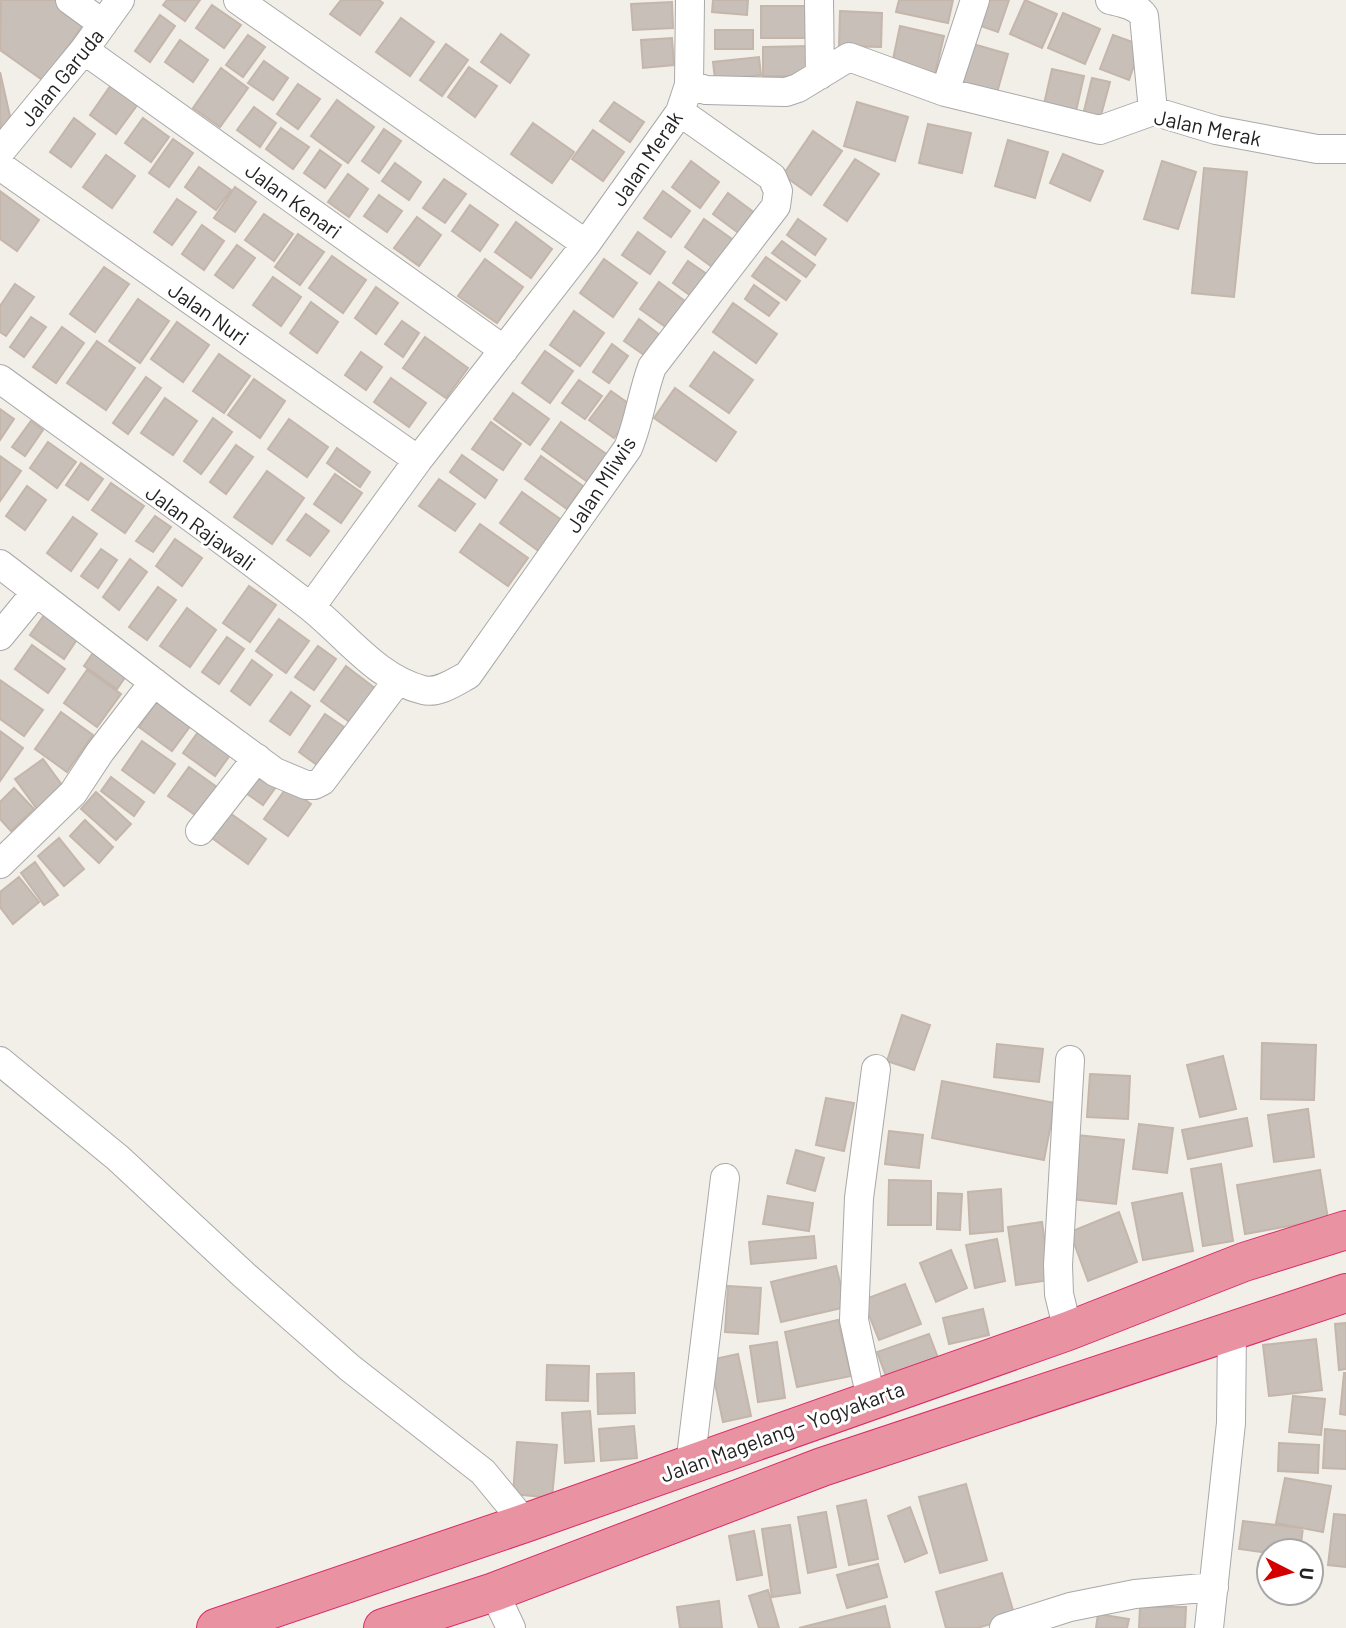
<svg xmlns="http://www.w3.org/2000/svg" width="1346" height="1628" font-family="Barlow,sans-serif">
  <rect width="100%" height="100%" fill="#f2efe9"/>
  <!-- building -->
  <path fill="#c7bfb8" stroke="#c4b6ab" stroke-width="2" d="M1,0H60L87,19L44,81L0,50Z
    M167,0H200L185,21L163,5Z
    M341,0H379L383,3L360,35L330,14Z
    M713,0H748L747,15L712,12Z
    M899,0H953L948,23L896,12Z
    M980,0H1009L998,32L972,23Z
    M1025,0L1057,14L1042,48L1010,34Z
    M672,2L673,28L633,30L631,4Z
    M212,5L241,25L224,48L196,28Z
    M761,6H806V38H761Z
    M840,11L882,13L881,47L839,46Z
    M1063,13L1100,29L1085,64L1048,48Z
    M160,15L175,26L150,62L135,51Z
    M401,18L434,42L410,76L376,52Z
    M900,26L944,36L935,74L892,64Z
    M715,30H753V49H715Z
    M501,34L529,55L510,83L481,62Z
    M248,35L265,47L243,77L226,65Z
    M1113,35L1141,45L1129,80L1100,69Z
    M672,38L674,65L643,68L641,40Z
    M180,40L208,60L193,82L165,62Z
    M966,42L1008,54L996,96L954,84Z
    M446,44L468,60L442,96L420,80Z
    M812,46V76H763V47Z
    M759,57L761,75L715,80L713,62Z
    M264,61L288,78L273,100L248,83Z
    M469,67L497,86L475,117L448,97Z
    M221,68L248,88L220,127L193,108Z
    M1052,69L1084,76L1076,111L1044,104Z
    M0,72L12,125L0,128Z
    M1092,78L1110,82L1100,119L1083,115Z
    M298,84L320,99L298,129L277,114Z
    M111,85L138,104L116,134L90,115Z
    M337,100L374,127L348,163L311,136Z
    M614,102L644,122L630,142L600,121Z
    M857,102L908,117L895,161L844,146Z
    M254,107L276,123L260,147L237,130Z
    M74,118L95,134L71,167L50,152Z
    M143,118L169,137L151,162L125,143Z
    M533,123L574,152L552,183L511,154Z
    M928,124L971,133L962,173L919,163Z
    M281,128L309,147L293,169L266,149Z
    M384,129L401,141L379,173L362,161Z
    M593,130L624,152L603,181L572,159Z
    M813,131L842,151L811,195L783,175Z
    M173,139L193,153L169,187L149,173Z
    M1008,140L1048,152L1035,198L995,186Z
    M320,150L341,165L325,188L304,173Z
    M1063,154L1103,171L1090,201L1050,183Z
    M106,155L135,176L112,208L83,187Z
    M855,159L879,174L847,221L824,205Z
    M691,161L719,182L700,208L672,187Z
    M1162,161L1196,172L1178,229L1144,219Z
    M395,163L421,182L409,200L382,181Z
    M199,167L231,190L216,210L185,187Z
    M1204,168L1247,172L1234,297L1192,293Z
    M348,174L368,189L349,217L328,202Z
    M444,179L466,194L445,223L423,208Z
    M235,187L256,202L235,232L214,218Z
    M0,191L39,220L17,251L0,239Z
    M663,191L690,211L671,237L644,218Z
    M728,193L759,216L744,237L713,214Z
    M379,195L402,211L387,232L364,216Z
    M177,199L196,212L172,245L154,232Z
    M470,205L498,225L480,251L452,231Z
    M264,214L293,234L274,261L245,240Z
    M417,217L441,235L419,266L394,248Z
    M704,219L739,244L719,272L685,247Z
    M798,219L826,239L815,255L787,235Z
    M516,222L552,249L531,278L495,252Z
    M202,225L224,241L204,270L182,254Z
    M638,232L665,252L650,274L622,255Z
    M298,234L324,252L300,285L275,267Z
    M782,241L815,265L806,277L772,253Z
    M237,245L255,258L233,288L215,275Z
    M332,256L366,280L343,313L309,288Z
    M766,257L800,281L786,300L752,276Z
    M485,259L523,287L497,323L458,296Z
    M604,259L637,283L613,317L580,293Z
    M688,261L714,279L698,301L673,283Z
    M104,267L129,284L95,332L70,314Z
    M273,277L301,297L281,326L253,305Z
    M659,282L689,304L670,330L640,309Z
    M15,284L34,297L6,336L0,332V306Z
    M754,285L779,303L769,316L745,299Z
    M376,287L398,303L376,334L355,318Z
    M138,299L169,321L140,363L109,341Z
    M311,302L338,322L317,353L290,333Z
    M733,303L777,334L756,363L713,332Z
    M574,311L604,333L580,366L550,345Z
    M31,317L46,327L24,357L10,347Z
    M639,319L669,342L654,362L624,341Z
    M402,321L419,333L403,357L385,344Z
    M177,322L209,345L183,382L151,359Z
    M62,327L84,343L56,383L33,367Z
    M425,337L468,368L446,398L403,368Z
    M97,341L135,368L106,410L67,383Z
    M612,344L628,356L609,383L593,372Z
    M545,351L573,371L550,403L522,383Z
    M361,352L382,367L366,390L345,375Z
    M714,352L753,380L729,413L690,386Z
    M219,354L250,376L224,413L193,391Z
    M146,377L161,388L128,434L113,423Z
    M391,378L426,403L409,427L374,402Z
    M254,379L285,401L260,438L228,415Z
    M579,380L602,396L585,419L562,403Z
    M675,388L736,432L716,461L654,418Z
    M611,391L635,408L614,438L589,420Z
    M513,393L549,419L530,445L494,419Z
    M165,398L197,421L173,455L141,433Z
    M0,409L14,419L0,440Z
    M213,418L232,432L201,474L184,461Z
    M289,419L328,447L307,477L268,449Z
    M31,421L43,430L25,456L12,447Z
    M491,422L521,444L503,470L472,449Z
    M561,422L612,458L592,485L542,449Z
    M48,442L76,462L57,488L30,468Z
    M236,445L253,457L226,494L210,482Z
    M337,448L370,472L360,487L327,463Z
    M462,455L497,480L485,498L450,472Z
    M0,456L21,471L0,501Z
    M541,456L583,486L567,509L525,479Z
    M81,463L103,479L88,500L66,485Z
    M267,471L304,498L272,544L234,517Z
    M335,474L362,493L341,523L314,504Z
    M439,479L475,504L455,531L419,506Z
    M111,483L144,506L125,533L92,510Z
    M27,486L46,500L25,530L6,516Z
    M522,492L563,521L540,552L500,523Z
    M306,514L329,531L310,556L287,540Z
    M155,516L171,527L153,552L136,541Z
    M73,517L97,534L71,571L47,553Z
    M480,524L528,558L508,586L460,552Z
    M175,539L202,558L182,586L156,566Z
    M101,549L117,560L98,588L81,576Z
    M130,559L147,572L119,610L103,597Z
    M249,586L276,605L250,642L223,623Z
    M158,587L176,600L147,640L129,627Z
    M187,608L216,630L190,667L160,646Z
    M47,611L80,635L64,659L30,635Z
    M279,619L309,641L286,673L256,651Z
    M227,637L244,649L219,684L202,672Z
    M32,645L65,669L48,693L15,669Z
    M318,646L336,659L314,690L295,677Z
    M93,653L126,676L117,689L84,666Z
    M252,660L272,675L250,705L231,691Z
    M346,666L376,689L351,723L321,701Z
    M87,670L121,694L97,727L64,703Z
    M0,680L43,710L24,736L0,719Z
    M291,692L310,706L290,735L270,721Z
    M160,697L194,721L172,751L139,727Z
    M61,712L93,735L67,772L35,749Z
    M325,714L344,727L317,765L299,752Z
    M201,728L233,751L215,776L183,753Z
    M0,731L23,748L0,781Z
    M142,741L175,764L154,793L122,770Z
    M43,759L65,789L37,809L15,779Z
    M255,761L281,780L263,805L237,787Z
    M189,767L221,790L201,819L168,796Z
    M111,777L144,802L134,816L101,791Z
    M287,787L311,804L288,836L264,819Z
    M14,788L34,809L11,831L0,819V802Z
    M96,792L131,824L116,840L81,809Z
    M223,808L266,839L248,864L205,833Z
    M85,820L113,847L99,863L70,836Z
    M59,838L84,869L64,886L38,856Z
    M35,862L58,895L44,905L21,873Z
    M19,877L39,902L13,924L0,907V892Z
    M902,1015L930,1025L914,1070L887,1061Z
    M1262,1043L1316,1045L1314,1100L1261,1099Z
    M997,1044L1043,1049L1039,1082L994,1077Z
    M1223,1056L1236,1109L1200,1117L1187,1065Z
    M1090,1074L1130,1076L1128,1119L1087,1117Z
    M942,1081L1055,1103L1044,1160L932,1138Z
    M826,1098L854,1103L844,1151L816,1145Z
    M1308,1109L1314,1157L1274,1162L1268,1115Z
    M1247,1118L1252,1146L1188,1159L1182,1130Z
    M1139,1124L1173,1128L1167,1173L1133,1169Z
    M889,1131L923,1135L919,1168L885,1164Z
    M1077,1135L1124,1140L1116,1204L1071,1199Z
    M796,1150L824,1158L815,1191L787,1183Z
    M1221,1164L1233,1241L1203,1246L1191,1169Z
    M1320,1170L1328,1219L1245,1234L1237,1185Z
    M889,1180L931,1181V1225H888Z
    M1001,1189L1003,1231L970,1234L968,1192Z
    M938,1193L962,1194L960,1230L937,1229Z
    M1182,1193L1193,1251L1143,1260L1132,1203Z
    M768,1196L813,1203L809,1231L763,1224Z
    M1119,1212L1137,1262L1088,1281L1070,1232Z
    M1042,1222L1050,1280L1016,1285L1008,1227Z
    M814,1236L816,1258L751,1264L749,1242Z
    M997,1239L1005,1281L975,1288L966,1245Z
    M951,1250L967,1288L936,1302L920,1263Z
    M836,1266L846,1307L781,1322L771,1282Z
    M905,1284L921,1324L879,1340L863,1300Z
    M728,1286L761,1288L758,1334L725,1332Z
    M983,1309L989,1335L949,1344L943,1318Z
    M838,1320L851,1376L797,1387L785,1332Z
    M1346,1323V1369L1339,1370L1335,1324Z
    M929,1334L938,1358L886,1376L877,1352Z
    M1316,1339L1322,1390L1269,1396L1263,1345Z
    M777,1342L785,1398L758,1402L750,1346Z
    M738,1354L751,1416L723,1422L710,1360Z
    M547,1365L589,1366L588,1401L546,1400Z
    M634,1373L635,1413L598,1414L597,1374Z
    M1344,1373H1346V1415L1340,1414Z
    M1293,1396L1325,1399L1321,1435L1289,1432Z
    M590,1411L594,1461L565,1463L562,1413Z
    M634,1426L637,1458L601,1461L599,1429Z
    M1325,1429L1346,1431V1469L1323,1468Z
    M517,1442L557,1445L552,1498L513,1494Z
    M1279,1443L1319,1445L1318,1473L1278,1471Z
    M1285,1478L1331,1486L1323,1532L1276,1523Z
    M966,1484L987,1560L940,1573L919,1497Z
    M866,1500L878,1559L849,1565L837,1506Z
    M910,1507L927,1553L905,1562L888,1516Z
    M826,1512L836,1567L808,1573L798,1517Z
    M1334,1514L1346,1515V1567L1328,1565Z
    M1243,1521L1303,1528L1300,1551H1269V1553L1239,1549Z
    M790,1525L800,1593L772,1597L762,1529Z
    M754,1531L762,1575L737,1580L729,1536Z
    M878,1564L887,1597L847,1608L837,1575Z
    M1002,1573L1015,1617L977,1628H946L936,1592Z
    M768,1590L779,1628H759L749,1596Z
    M719,1601L722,1628H680L677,1607Z
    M885,1606L890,1628H799Z
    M1140,1607H1186L1185,1628H1139Z
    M1098,1614L1129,1619L1127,1628H1096Z"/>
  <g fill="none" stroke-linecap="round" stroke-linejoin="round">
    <!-- street casing -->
    <g stroke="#a9a9a9" stroke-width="30">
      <path id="street" d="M70,0L103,24
        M238,0L586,244
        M819,0L820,75
        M1110,0C1123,3 1136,5 1144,16L1153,111
        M84,50L504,350
        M689,85L690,0
        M945,92L975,0
        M0,152L84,50L120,0
        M0,166L418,460
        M0,379C103,454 208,527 309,606C345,634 377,679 423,690C438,694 455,682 468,675L628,448C639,422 642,394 652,367L776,206L778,191L772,177L680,112
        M0,564L177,700L275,772L306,785H314L322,781L398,680
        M311,607L418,460L586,244L680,112L689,85L706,90L786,92L798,88L849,57L945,92L1100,130L1153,111L1216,130L1317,149H1346
        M0,636L36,592
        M200,831L257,758
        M0,864L73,793L100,752L154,682
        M0,1061L118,1158L244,1275L350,1368L483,1472L525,1523
        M1068,1331L1059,1294L1058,1265L1070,1060
        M871,1399L854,1320L859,1198L876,1069
        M690,1465L725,1178
        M494,1592L511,1628
        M1004,1628L1070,1607L1135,1594L1214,1587
        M1209,1628L1231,1423L1232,1330"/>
    </g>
    <!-- highway casing -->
    <g stroke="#dc2a67" stroke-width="40">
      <path id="highway" d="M216,1628L525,1523L1068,1331L1244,1262L1346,1230
        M383,1628L494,1592L822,1467L1346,1293"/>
    </g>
    <!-- street -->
    <use href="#street" stroke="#fff" stroke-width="28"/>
    <!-- highway -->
    <use href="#highway" stroke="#e892a2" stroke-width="38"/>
  </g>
  <g text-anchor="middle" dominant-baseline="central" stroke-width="6" stroke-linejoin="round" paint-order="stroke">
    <!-- street labels -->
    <g font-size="21" fill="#222" stroke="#fff">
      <text transform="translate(61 77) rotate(-51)">Jalan Garuda</text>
      <text transform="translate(1208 127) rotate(12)">Jalan Merak</text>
      <text transform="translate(646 158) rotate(-56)">Jalan Merak</text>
      <text transform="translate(294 200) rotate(36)">Jalan Kenari</text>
      <text transform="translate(209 313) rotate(35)">Jalan Nuri</text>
      <text transform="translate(600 484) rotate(-57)">Jalan Mliwis</text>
      <text transform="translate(201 527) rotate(36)">Jalan Rajawali</text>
      <text transform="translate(782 1431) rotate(-20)">Jalan Magelang - Yogyakarta</text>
    </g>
  </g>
  <!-- north arrow -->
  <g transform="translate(1290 1572) rotate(96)"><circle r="33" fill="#ffffff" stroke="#a7a7a7" stroke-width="2"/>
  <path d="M0-5L12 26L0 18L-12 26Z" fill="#d40000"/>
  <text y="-10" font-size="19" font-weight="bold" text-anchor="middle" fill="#222222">U</text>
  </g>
</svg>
